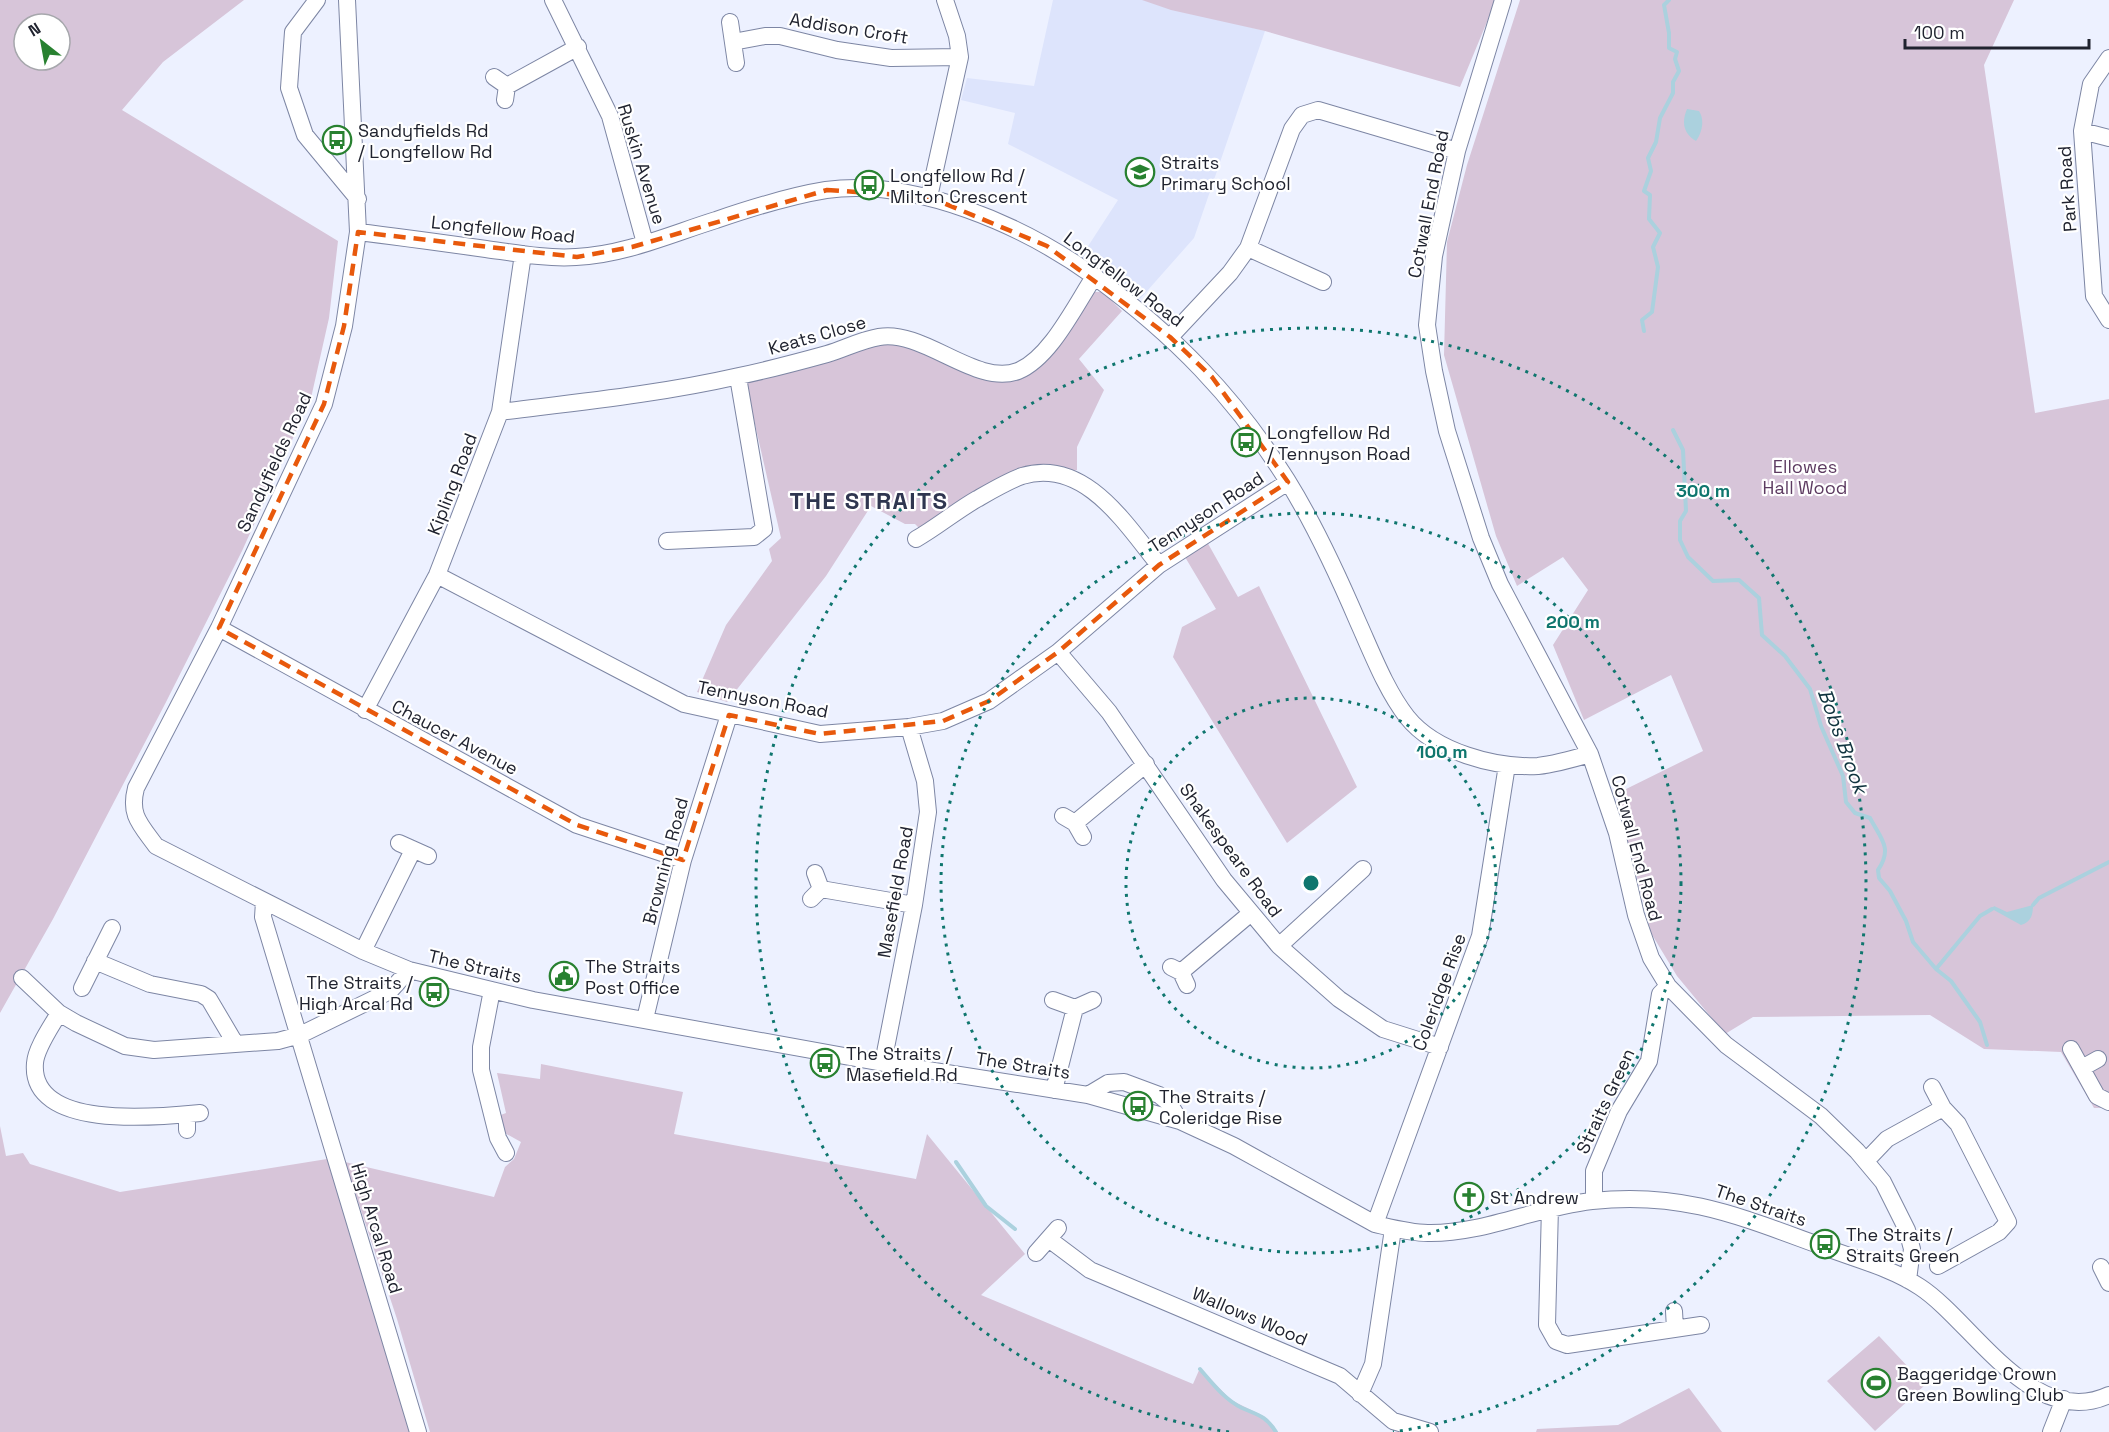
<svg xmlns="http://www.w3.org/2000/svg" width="2109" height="1432" font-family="'Space Grotesk',sans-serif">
  <rect width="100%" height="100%" fill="#edf1ff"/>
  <!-- built -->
  <path fill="#dde4fc" d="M1053,0H1228L1225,21L1265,31L1194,238L1140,299L1081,257L1118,200L1008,144L1015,113L961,100L967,78L1034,86Z"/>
  <!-- green -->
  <path fill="#d7c5d9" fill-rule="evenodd" d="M0,0H244L163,62L122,110L338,241L329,318L311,398L242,551L165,704L53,919L0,1013ZM24,24H60V60H24Z
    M1142,0H1496L1460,87L1265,31L1171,10Z
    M1520,0H2014L1984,65L2035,413L2109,399V1108H2094L2061,1052L1984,1049L1930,1015L1753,1017L1725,1034L1677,976L1651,933L1616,794L1703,751L1671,675L1584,720L1553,645L1588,590L1563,557L1517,586L1496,536L1444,355L1447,242L1467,165Z
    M1095,292H1103L1122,311L1079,359L1104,390L1077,447V470L1071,472L1051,467L926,529L919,528L915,524H905L871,506L826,576L727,702L697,692L726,625L772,561L769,549L781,538L745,381L881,339L1015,376L1090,293Z
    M1206,540L1238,597L1259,586L1357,787L1287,843L1173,657L1182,627L1216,609L1185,557Z
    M541,1064L683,1092L674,1134L916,1179L927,1134L1025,1254L981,1295L1193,1384L1200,1368L1231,1400L1263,1416L1276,1432H430L397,1319L345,1162L494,1197L505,1167L514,1159L521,1142L501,1131L498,1116L506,1113L497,1073L540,1079Z
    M0,1126L6,1156L23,1153L30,1164L120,1192L327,1159L410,1432H0Z
    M1879,1336L1925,1385L1875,1431L1827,1381Z
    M1689,1388L1722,1432H1536L1537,1429L1618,1425Z"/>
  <!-- water -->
  <path fill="#abd1de" d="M1687,109L1699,111C1705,120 1702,133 1696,141C1684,134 1681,123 1687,109Z
    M2033,905C2033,915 2031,922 2021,925L1992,909L1994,906L2007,912Z"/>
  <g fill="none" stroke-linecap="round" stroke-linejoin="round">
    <!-- stream -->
    <path stroke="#abd1de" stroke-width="4" d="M1644,331L1642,320L1652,312L1658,267L1653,247L1660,233L1649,219L1650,195L1644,191L1651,171L1648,158L1656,142L1660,118L1673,93V82L1679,71L1675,59L1677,52L1669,48V33L1664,5L1669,0
      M1673,430L1683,450L1686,511L1680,521V540L1688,557L1713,581L1739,580L1759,598L1762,635L1785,656L1810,689L1821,726L1843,776L1846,802L1855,813L1870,818C1881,839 1893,848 1878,870L1879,878L1890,891L1906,921L1913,942L1936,969L1951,981L1980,1022L1987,1045
      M2033,905L2039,898L2109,862
      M1936,969L1980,916L1992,909
      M956,1162L986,1206L1015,1229
      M1200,1369C1212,1383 1225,1400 1242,1408C1258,1415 1266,1416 1276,1432"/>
    <!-- minor casing -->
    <g stroke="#7d86a4" stroke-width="18">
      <path id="minor" d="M317,0L293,32L289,88L305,135L358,199
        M347,0L358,232L344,326L324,404L219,628L136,788C129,815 140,824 156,846L363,951L409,970L533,1000L883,1063L1088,1095L1180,1121L1234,1146L1375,1224C1392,1228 1410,1233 1428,1233C1483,1234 1537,1207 1592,1201C1683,1191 1741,1217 1824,1247C1856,1259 1891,1268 1920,1287C1972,1321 2033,1431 2109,1395
        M553,0L610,116L645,243
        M1503,0L1457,151L1434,256L1427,325L1434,371L1447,431L1481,538L1500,584L1590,754L1617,833L1636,915L1651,958L1668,986L1726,1045L1821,1116L1857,1151L1883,1182L1907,1230L1912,1249L1908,1280
        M730,22L736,63
        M733,42L765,36H780L837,50L891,58L960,57
        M2109,58L2091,84L2082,131L2094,296L2109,320
        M494,77L507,86L505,100
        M507,86L578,47
        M2082,131L2109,138
        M929,197L960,57L957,36L945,0
        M358,232C400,237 443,243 486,249C515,253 547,259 576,257C624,255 671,234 716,220C751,208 789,196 826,190C916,178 1023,225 1095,277C1174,335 1235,397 1287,480C1315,525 1337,573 1358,622C1372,653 1386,690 1407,717C1435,752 1495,768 1538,766C1556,764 1573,759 1590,754
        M1248,248L1323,282
        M1170,337L1230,273L1248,248L1292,129L1302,115L1318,110L1457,151
        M500,412C580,402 660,394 739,376C768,370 798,362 827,354C844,349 861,340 879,337C924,329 976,387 1018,371C1050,358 1075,306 1094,277
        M916,539C937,527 956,511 977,499C991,491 1008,481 1022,476C1085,457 1126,525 1159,565
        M667,541L754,537L764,529L738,377
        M437,575L684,704L820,734L909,727L943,721L989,701L1058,652L1159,565L1288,482
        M219,628L577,825L683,860
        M1058,652L1109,712L1224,880L1279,946L1339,999L1383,1029L1440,1047
        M365,710L437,575L500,412L523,254
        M1063,816L1075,823L1083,837
        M1075,823L1146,764
        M399,843L428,856
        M821,889L914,905
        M811,899L821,889L815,873
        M264,902L263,917L418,1432
        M1279,946L1363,869
        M363,951L413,850
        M95,961L150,984L201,994L209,999L235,1043
        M1171,967L1181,972L1187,985
        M1181,972L1251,913
        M22,978L59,1013L76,1023L125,1046L154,1050L278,1041L300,1035L390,991L409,970
        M82,988L112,928
        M492,990L481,1047V1070L498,1138L506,1153
        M1053,1000L1075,1008L1093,1000
        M59,1013C51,1027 36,1048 35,1063C29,1131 159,1117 200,1113
        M645,1019L683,860L729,715
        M2071,1049L2097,1096L2109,1102
        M883,1063L914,905L928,812L925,781L909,727
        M2082,1068L2098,1059
        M1932,1087L1943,1108L1958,1124L2008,1222L1999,1232L1938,1266
        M1054,1090L1075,1008
        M1088,1095L1108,1083L1124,1082L1159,1095L1169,1103L1180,1121
        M187,1115V1130
        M1866,1161L1887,1139L1943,1108
        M1594,1201V1171L1619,1111L1649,1061L1660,994L1668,986
        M1550,1207L1547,1325L1556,1341L1567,1345L1701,1325
        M1375,1224L1480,936L1507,765
        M1050,1240L1090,1270L1340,1376L1393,1421L1430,1432
        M1036,1253L1058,1228
        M2101,1267L2109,1283
        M1674,1311L1675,1329
        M1360,1394L1373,1364L1393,1229
        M2051,1432L2064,1399"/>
    </g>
    <!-- minor -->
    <use href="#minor" stroke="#fff" stroke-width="16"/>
  </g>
  <!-- marked area -->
  <path fill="none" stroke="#e8590c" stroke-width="4.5" stroke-dasharray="12 8" stroke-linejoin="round" d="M827,190L929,197L1047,246L1170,337L1212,377L1288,482L1159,565L1058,652L989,701L943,721L820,734L729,715L683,860L577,825L219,628L324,404L344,326L358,232L577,257L632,247Z"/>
  <!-- distance rings -->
  <g fill="none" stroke="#0f766e" stroke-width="3" stroke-dasharray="3 6">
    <circle cx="1311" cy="883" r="185"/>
    <circle cx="1311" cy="883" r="370"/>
    <path d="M1229 1432A555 555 0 1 1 1393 1432"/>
  </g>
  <!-- icons -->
  <defs>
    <g id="bus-ring" transform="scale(1.5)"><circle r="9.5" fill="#fff" stroke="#288130" stroke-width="1.5"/><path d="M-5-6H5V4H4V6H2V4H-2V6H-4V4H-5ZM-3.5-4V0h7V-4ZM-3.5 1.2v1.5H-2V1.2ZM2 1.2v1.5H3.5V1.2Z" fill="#288130"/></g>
    <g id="school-ring" transform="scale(1.5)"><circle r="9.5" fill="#fff" stroke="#288130" stroke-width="1.5"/><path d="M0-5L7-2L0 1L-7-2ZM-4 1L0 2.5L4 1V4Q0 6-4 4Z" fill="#288130"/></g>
    <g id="civic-ring" transform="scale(1.5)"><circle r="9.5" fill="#fff" stroke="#288130" stroke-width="1.5"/><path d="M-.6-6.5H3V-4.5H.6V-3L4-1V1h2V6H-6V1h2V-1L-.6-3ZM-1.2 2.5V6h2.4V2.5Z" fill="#288130"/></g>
    <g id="church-ring" transform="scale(1.5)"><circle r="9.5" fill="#fff" stroke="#288130" stroke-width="1.5"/><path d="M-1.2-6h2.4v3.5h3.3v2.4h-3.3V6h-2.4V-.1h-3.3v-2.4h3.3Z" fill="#288130"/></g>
    <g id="stadium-ring" transform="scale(1.5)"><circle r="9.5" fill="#fff" stroke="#288130" stroke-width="1.5"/><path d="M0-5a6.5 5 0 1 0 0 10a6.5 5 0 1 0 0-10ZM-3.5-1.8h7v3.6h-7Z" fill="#288130"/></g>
  </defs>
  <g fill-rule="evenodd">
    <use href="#bus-ring" x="337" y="140"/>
    <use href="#school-ring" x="1140" y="172"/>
    <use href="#bus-ring" x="869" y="185"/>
    <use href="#bus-ring" x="1246" y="442"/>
    <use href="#civic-ring" x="564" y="976"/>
    <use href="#bus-ring" x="434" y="992"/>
    <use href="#bus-ring" x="825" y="1063"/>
    <use href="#bus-ring" x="1138" y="1106"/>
    <use href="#church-ring" x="1469" y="1197"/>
    <use href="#bus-ring" x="1825" y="1244"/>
    <use href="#stadium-ring" x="1876" y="1383"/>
  </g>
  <g text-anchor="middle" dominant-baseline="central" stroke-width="4.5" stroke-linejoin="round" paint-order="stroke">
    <!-- street labels -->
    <g font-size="18" fill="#20232f" stroke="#fff">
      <text transform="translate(849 28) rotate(9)">Addison Croft</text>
      <text transform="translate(642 164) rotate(73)">Ruskin Avenue</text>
      <text transform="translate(2067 189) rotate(-94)">Park Road</text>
      <text transform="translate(1428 204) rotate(-79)">Cotwall End Road</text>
      <text transform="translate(503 229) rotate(6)">Longfellow Road</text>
      <text transform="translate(1124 279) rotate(37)">Longfellow Road</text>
      <text transform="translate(817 335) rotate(-16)">Keats Close</text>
      <text transform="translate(274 462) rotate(-65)">Sandyfields Road</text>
      <text transform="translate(452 484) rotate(-69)">Kipling Road</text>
      <text transform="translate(1206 512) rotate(-33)">Tennyson Road</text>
      <text transform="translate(763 699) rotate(11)">Tennyson Road</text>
      <text transform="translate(455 737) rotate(28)">Chaucer Avenue</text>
      <text transform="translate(1637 848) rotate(75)">Cotwall End Road</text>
      <text transform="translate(1231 850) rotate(54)">Shakespeare Road</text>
      <text transform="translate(665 861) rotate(-75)">Browning Road</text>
      <text transform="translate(895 892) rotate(-80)">Masefield Road</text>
      <text transform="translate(475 966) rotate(13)">The Straits</text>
      <text transform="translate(1439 992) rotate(-70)">Coleridge Rise</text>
      <text transform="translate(1023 1065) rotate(9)">The Straits</text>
      <text transform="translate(1605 1101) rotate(-65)">Straits Green</text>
      <text transform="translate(1761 1205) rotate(19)">The Straits</text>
      <text transform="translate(377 1228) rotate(73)">High Arcal Road</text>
      <text transform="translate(1250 1316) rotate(23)">Wallows Wood</text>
    </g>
    <!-- poi labels -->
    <g font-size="18" fill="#20232f" stroke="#fff" text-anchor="start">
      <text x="358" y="130">Sandyfields Rd<tspan x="358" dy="21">/ Longfellow Rd</tspan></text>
      <text x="1161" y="162">Straits<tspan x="1161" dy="21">Primary School</tspan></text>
      <text x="890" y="175">Longfellow Rd /<tspan x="890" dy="21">Milton Crescent</tspan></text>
      <text x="1267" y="432">Longfellow Rd<tspan x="1267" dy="21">/ Tennyson Road</tspan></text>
      <text x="585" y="966">The Straits<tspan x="585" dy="21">Post Office</tspan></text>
      <text x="413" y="982" text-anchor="end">The Straits /<tspan x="413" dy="21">High Arcal Rd</tspan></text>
      <text x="846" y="1053">The Straits /<tspan x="846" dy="21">Masefield Rd</tspan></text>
      <text x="1159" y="1096">The Straits /<tspan x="1159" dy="21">Coleridge Rise</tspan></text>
      <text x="1490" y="1197">St Andrew</text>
      <text x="1846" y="1234">The Straits /<tspan x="1846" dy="21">Straits Green</tspan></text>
      <text x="1897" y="1373">Baggeridge Crown<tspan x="1897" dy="21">Green Bowling Club</tspan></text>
    </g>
    <!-- park labels -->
    <g font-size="18" fill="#5d3b61" stroke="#fff">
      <text x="1805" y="466">Ellowes<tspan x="1805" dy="21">Hall Wood</tspan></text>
    </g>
    <!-- water labels -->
    <g font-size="20" font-style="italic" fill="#0f333e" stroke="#fff">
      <text transform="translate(1843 741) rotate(70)">Bobs Brook</text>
    </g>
    <!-- district labels -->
    <g font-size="24" font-weight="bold" letter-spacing="1.5" fill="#2f3650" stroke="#fff">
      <text x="869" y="500">THE STRAITS</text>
    </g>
  </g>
  <circle cx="1311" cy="883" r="9" fill="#0f766e" stroke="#fff" stroke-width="3"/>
  <g font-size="18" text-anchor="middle" font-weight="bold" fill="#0f766e" stroke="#fff" stroke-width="4.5" stroke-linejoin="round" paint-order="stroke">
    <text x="1703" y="497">300 m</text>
    <text x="1573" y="628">200 m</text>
    <text x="1442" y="758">100 m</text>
  </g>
  <!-- north arrow -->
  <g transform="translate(42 42) rotate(329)"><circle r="28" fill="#ffffff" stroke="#a6a7ac" stroke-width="1.5"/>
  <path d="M0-4.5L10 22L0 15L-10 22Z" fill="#288130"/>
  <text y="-9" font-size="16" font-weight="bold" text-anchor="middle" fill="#20232f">N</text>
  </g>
  <!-- scale -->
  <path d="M1905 39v9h184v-9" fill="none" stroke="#20232f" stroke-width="3"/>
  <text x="1914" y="39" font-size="18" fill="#20232f" stroke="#ffffff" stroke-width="4.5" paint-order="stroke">100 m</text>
</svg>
